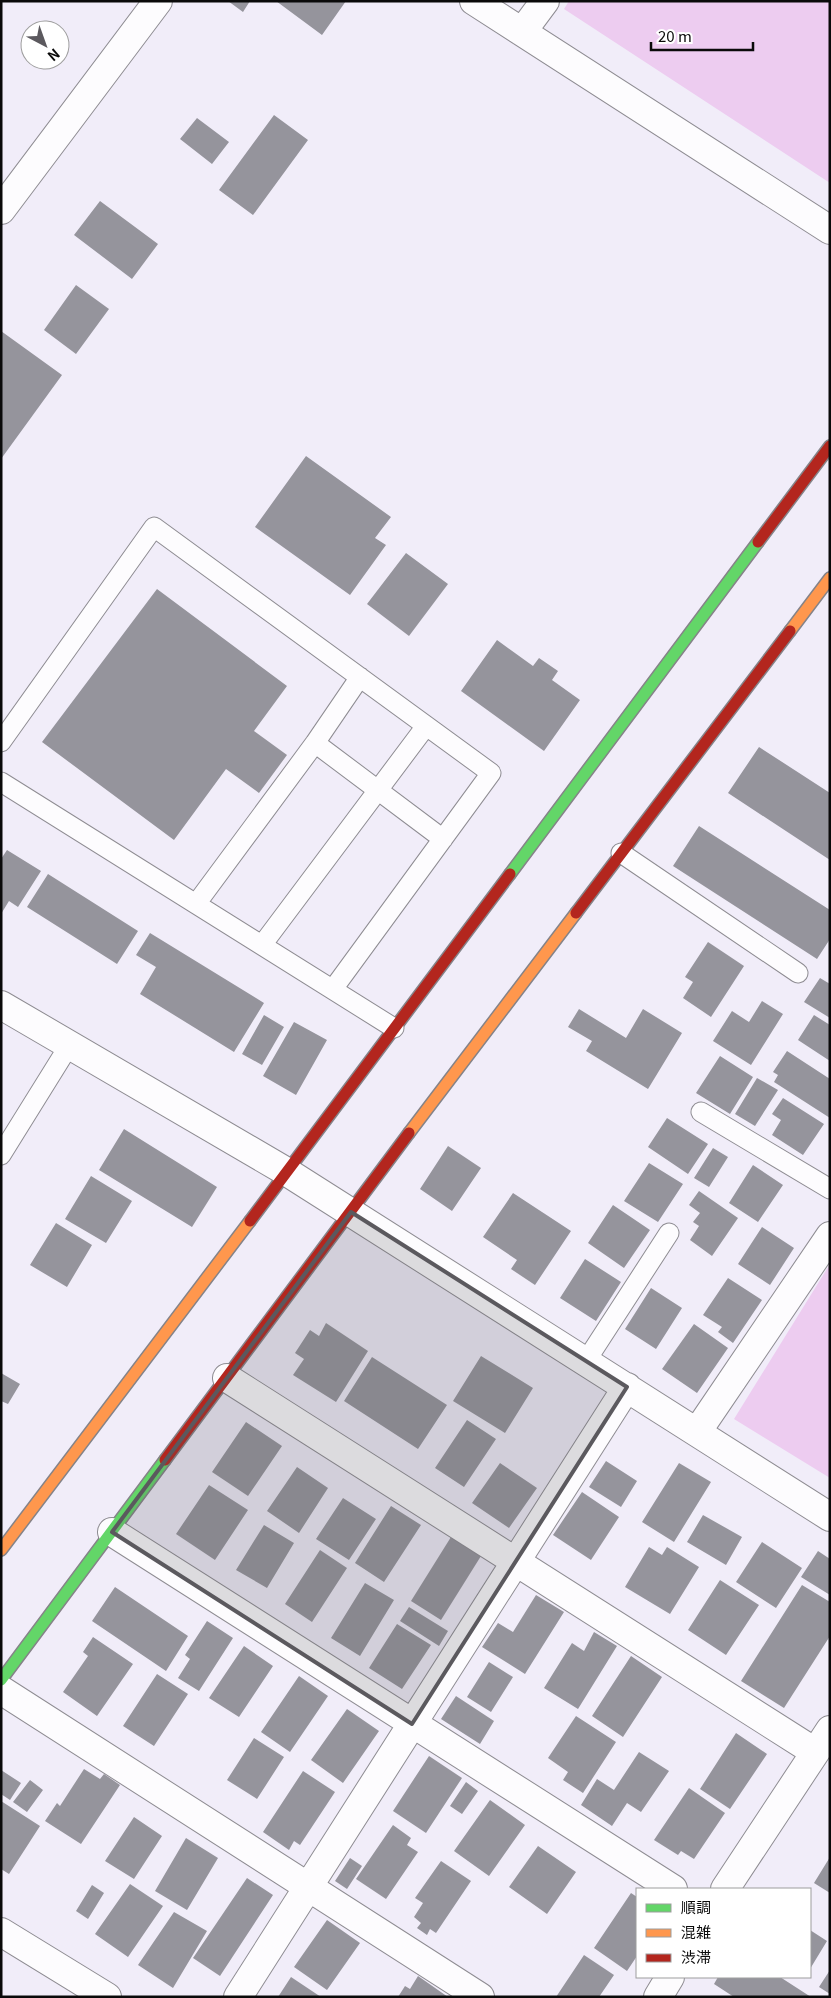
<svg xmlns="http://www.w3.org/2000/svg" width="831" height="1998" font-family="Georgia,'Noto Sans JP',serif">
  <rect width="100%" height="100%" fill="#f1edf9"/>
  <!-- green -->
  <path fill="#edccf0" d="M569,1H830V183L564,9Z
    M830,1264V1478L734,1419Z"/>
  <!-- building -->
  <path fill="#95949c" d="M228,1H250L243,12Z
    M276,1H346L322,35Z
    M274,115L308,140L253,215L219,190Z
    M197,118L229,142L212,164L180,139Z
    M100,201L158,244L132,279L74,235Z
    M76,285L109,309L76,354L44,330Z
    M1,331L62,375L1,459Z
    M306,456L391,517L375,538L386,545L350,595L255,527Z
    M406,553L448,584L409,636L367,604Z
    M157,589L287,686L254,731L287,755L259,793L226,769L174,840L42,742Z
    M497,640L533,666L539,658L558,671L552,680L580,700L544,751L461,691Z
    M759,747L830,793V860L728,793Z
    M699,826L830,910V939L817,959L673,866Z
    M7,850L41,871L18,907L9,901L1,914V859Z
    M48,874L138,931L117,964L27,907Z
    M150,933L264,1003L234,1052L140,994L156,967L136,955Z
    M708,942L744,966L711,1017L683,998L693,982L685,977Z
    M820,978L830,984V1018L804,1002Z
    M762,1001L783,1014L751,1065L713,1041L732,1011L749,1022Z
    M579,1009L626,1038L643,1009L682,1033L648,1089L586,1051L592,1041L568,1027Z
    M264,1015L284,1027L262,1065L242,1054Z
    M814,1015L830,1025V1061L798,1040Z
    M294,1022L327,1040L296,1095L263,1076Z
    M787,1051L830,1079V1118L774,1082L778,1075L773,1072Z
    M720,1056L753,1077L730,1114L696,1093Z
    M757,1078L778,1090L755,1126L735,1114Z
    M783,1098L824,1124L803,1155L772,1135L781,1120L772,1114Z
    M667,1118L708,1144L688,1174L648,1147Z
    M124,1129L217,1187L192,1227L99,1170Z
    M448,1146L481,1168L452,1211L420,1189Z
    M713,1148L728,1157L709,1187L694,1178Z
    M649,1163L683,1184L658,1222L624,1201Z
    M753,1165L783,1185L758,1222L729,1203Z
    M91,1176L132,1201L106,1243L65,1219Z
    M699,1191L738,1218L712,1256L690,1240L699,1226L693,1222L700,1213L689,1205Z
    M513,1193L571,1231L535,1285L511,1269L517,1260L483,1237Z
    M613,1205L650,1230L624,1268L588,1243Z
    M56,1223L92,1245L67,1287L30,1265Z
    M762,1227L794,1248L770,1285L738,1264Z
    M585,1259L621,1282L596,1321L560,1298Z
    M728,1278L762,1300L733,1343L718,1332L722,1327L703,1315Z
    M651,1288L682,1308L656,1349L625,1329Z
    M326,1323L368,1351L336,1402L293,1375L304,1359L295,1353L310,1330L319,1336Z
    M694,1324L728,1348L697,1393L662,1369Z
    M481,1356L533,1388L505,1433L453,1401Z
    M372,1357L447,1405L418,1449L344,1401Z
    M1,1373L20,1384L8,1404L1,1401Z
    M467,1420L496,1439L464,1487L435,1468Z
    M246,1422L282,1446L248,1496L212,1472Z
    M606,1461L637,1481L621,1507L589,1487Z
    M500,1463L537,1488L509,1528L472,1503Z
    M679,1463L711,1482L674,1542L642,1522Z
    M297,1467L328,1488L299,1533L267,1511Z
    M209,1485L248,1510L215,1560L176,1534Z
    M582,1492L619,1517L591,1560L553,1535Z
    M343,1498L376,1519L349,1560L316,1539Z
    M391,1506L421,1525L384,1582L355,1563Z
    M703,1515L742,1537L726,1565L687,1542Z
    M264,1525L294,1543L267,1588L236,1570Z
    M451,1537L481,1556L441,1620L411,1601Z
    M762,1542L802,1568L776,1608L736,1582Z
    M649,1547L662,1555L667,1547L699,1567L670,1614L625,1587Z
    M320,1550L347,1568L312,1622L285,1604Z
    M818,1551L830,1559V1595L801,1577Z
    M720,1580L759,1605L726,1655L688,1630Z
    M365,1583L394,1600L360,1656L331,1638Z
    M802,1585L830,1602V1636L784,1708L741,1681Z
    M115,1587L188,1636L166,1671L92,1621Z
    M536,1595L564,1612L525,1674L482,1647L498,1623L513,1632Z
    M409,1607L448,1631L439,1646L400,1621Z
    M207,1621L233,1638L199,1691L178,1678L190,1659L185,1655Z
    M397,1624L431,1645L402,1689L369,1668Z
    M594,1632L617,1646L578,1709L544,1688L572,1643L584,1651Z
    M93,1637L133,1664L97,1716L63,1692L88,1656L83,1652Z
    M244,1646L273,1666L239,1717L209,1698Z
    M631,1656L662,1677L623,1737L592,1716Z
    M489,1662L513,1677L491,1712L467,1697Z
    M157,1674L188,1694L154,1746L123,1726Z
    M299,1676L328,1696L290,1752L261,1732Z
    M456,1696L494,1721L480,1744L441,1719Z
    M347,1709L379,1731L343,1783L311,1760Z
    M576,1716L616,1742L583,1793L563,1780L568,1772L548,1758Z
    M736,1733L767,1754L730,1809L700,1789Z
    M254,1738L284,1757L257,1799L227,1780Z
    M639,1752L669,1771L641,1812L627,1803L612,1826L581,1805L597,1779L614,1790Z
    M429,1756L462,1778L426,1833L393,1811Z
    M84,1769L100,1779L104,1774L120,1785L81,1844L45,1821L57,1803L60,1806Z
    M1,1770L21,1783L10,1800L1,1794Z
    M303,1771L335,1792L300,1845L294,1841L289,1850L263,1832Z
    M30,1780L43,1790L27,1812L13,1802Z
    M466,1782L478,1791L462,1814L450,1806Z
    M689,1788L725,1813L694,1859L681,1851L678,1855L654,1840Z
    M490,1800L525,1825L489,1876L454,1851Z
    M1,1801L40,1826L9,1874L1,1869Z
    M134,1817L162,1836L134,1879L105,1861Z
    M393,1825L411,1838L407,1845L418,1852L386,1899L356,1879Z
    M186,1838L218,1858L187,1910L155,1891Z
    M538,1846L576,1872L547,1914L509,1887Z
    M830,1857V1893L814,1883Z
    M350,1858L362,1866L347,1889L335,1881Z
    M441,1861L471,1881L436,1933L430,1929L427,1935L417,1928L421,1923L414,1917L423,1903L415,1898Z
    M247,1878L273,1895L220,1976L193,1958Z
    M130,1884L163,1906L128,1957L95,1934Z
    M92,1885L104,1893L88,1919L76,1911Z
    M631,1893L637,1897V1956L627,1971L594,1948Z
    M174,1912L207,1931L173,1988L138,1965Z
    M327,1920L360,1943L327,1990L294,1967Z
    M810,1930L827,1941L810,1969Z
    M584,1955L614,1975L599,1997H556Z
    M830,1970V1994L819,1987Z
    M418,1976L448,1997H398L405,1986L410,1989Z
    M291,1977L321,1997H278Z
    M718,1977H780L811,1997H734L714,1984Z"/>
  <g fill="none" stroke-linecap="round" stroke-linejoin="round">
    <!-- lane casing -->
    <g stroke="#8e8c92" stroke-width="21">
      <path id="lane" d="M1,742L154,527L491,773L333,989
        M315,743L443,839
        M1,782L394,1028
        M621,853L798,973
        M196,904L315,743L360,677
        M262,945L426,726
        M701,1112L830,1189
        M1,1155L70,1044
        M586,1361L669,1233"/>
    </g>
    <!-- street casing -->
    <g stroke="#8e8c92" stroke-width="30">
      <path id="street" d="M474,1L830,230
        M522,32L545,1
        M1,210L158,1
        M1,1005L287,1172L830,1517
        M227,1378L815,1752
        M697,1432L830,1236
        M112,1532L673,1889
        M1,1690L480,1997
        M725,1889L830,1730
        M1,1932L107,1997
        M238,1997L627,1387
        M658,1997L670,1977"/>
    </g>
    <!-- fast casing -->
    <g stroke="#858388" stroke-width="14">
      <path id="fast" d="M510,874L758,542
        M1,1680L165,1460"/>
    </g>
    <!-- slow casing -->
    <g stroke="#858388" stroke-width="14">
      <path id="slow" d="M790,631L830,578
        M409,1133L576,913
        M1,1550L250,1221"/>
    </g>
    <!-- jam casing -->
    <g stroke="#858388" stroke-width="14">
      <path id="jam" d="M758,542L830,446
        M576,913L790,631
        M250,1221L510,874
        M165,1460L409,1133"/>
    </g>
    <!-- lane -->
    <use href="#lane" stroke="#fdfcfe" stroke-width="19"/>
    <!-- street -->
    <use href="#street" stroke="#fdfcfe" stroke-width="28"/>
    <!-- fast -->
    <use href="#fast" stroke="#63d668" stroke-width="11"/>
    <!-- slow -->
    <use href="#slow" stroke="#ff974d" stroke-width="11"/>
    <!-- jam -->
    <use href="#jam" stroke="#b3261e" stroke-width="11"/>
  </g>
  <!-- marked area -->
  <path fill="#5b595e" fill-opacity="0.2" stroke="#5b595e" stroke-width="4" stroke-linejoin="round" d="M351,1212L627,1387L412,1724L112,1532Z"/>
  <!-- border -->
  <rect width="831" height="1998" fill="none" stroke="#0a0a0a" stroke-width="5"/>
  <!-- legend -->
  <rect x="636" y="1888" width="175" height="90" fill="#ffffff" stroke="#9d9d9d"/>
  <rect x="646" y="1904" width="25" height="8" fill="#63d668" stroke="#9d9d9d"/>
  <text x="681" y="1913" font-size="15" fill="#0a0a0a">順調</text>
  <rect x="646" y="1929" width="25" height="8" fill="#ff974d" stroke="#9d9d9d"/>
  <text x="681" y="1938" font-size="15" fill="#0a0a0a">混雑</text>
  <rect x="646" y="1954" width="25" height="8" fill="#b3261e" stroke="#9d9d9d"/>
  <text x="681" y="1963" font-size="15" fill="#0a0a0a">渋滞</text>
  <!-- north arrow -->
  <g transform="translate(45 45) rotate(139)"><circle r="24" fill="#ffffff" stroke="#9d9d9d"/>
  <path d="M0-4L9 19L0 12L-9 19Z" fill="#5b595e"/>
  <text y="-8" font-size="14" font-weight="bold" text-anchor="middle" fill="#0a0a0a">N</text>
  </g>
  <!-- scale -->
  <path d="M651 42v8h102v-8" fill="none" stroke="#0a0a0a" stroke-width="2.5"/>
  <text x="658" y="42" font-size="15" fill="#0a0a0a" stroke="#ffffff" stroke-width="4" paint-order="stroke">20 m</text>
</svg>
